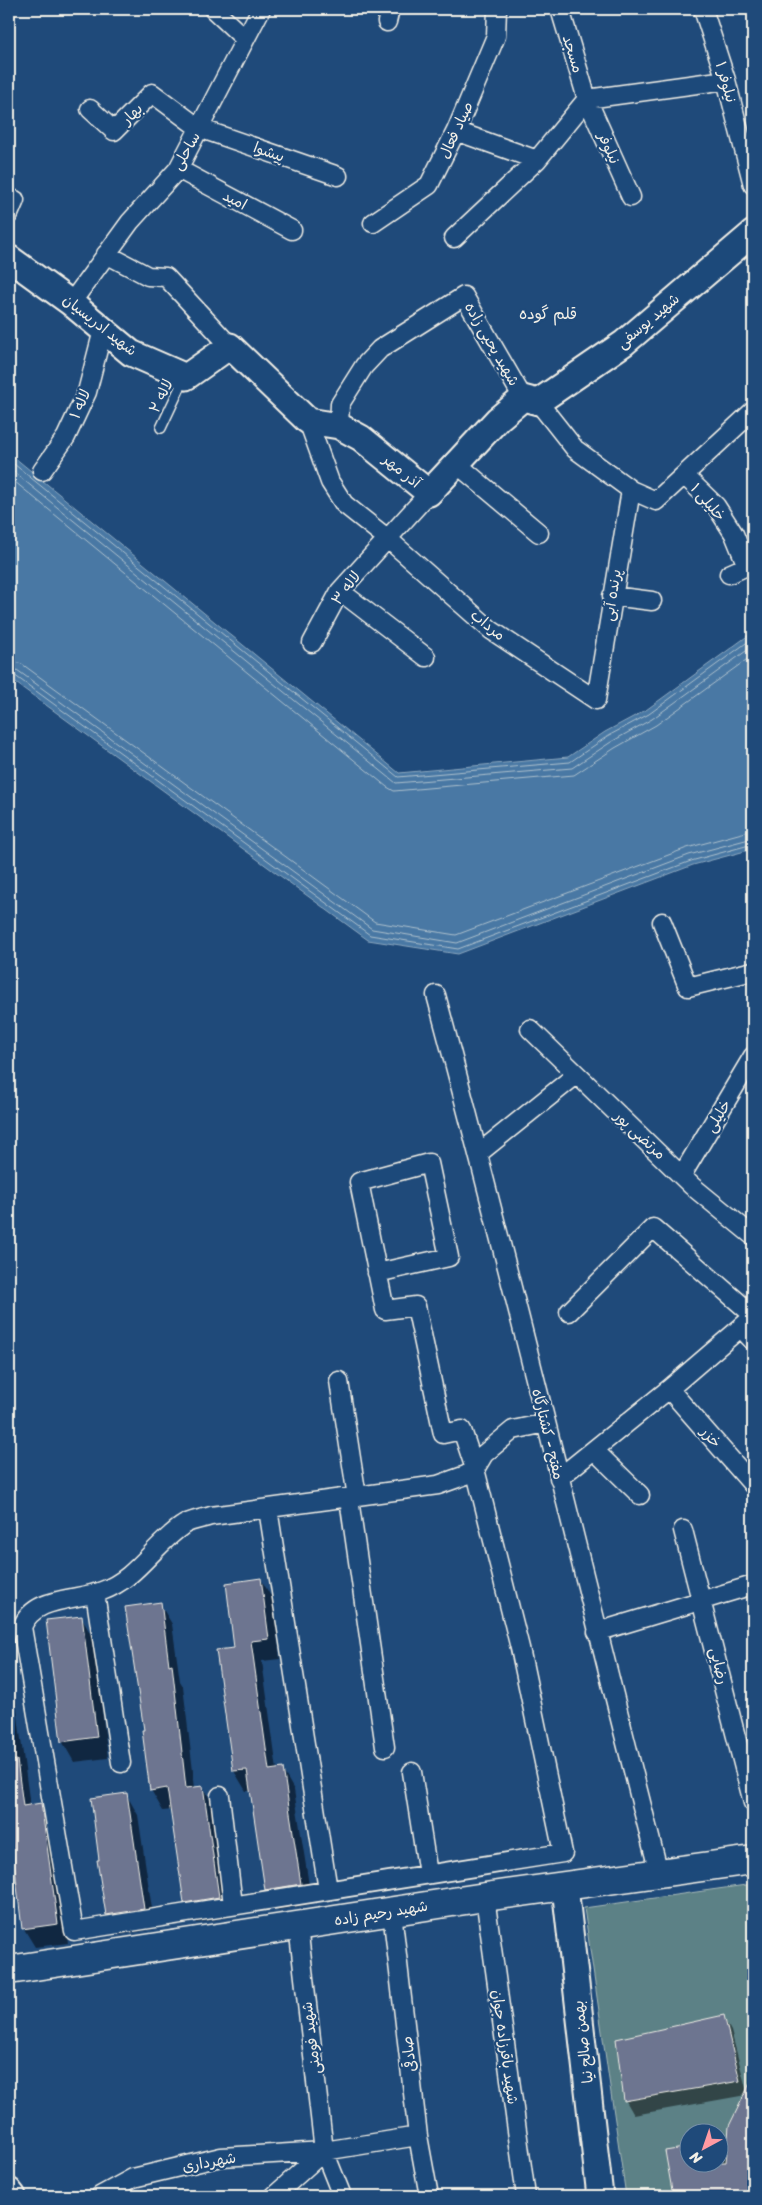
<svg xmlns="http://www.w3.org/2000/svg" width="762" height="2205" font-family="Sriracha,'Playpen Sans Arabic',sans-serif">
  <rect width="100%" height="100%" fill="#1f4a7a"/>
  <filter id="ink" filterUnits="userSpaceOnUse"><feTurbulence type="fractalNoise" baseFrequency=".02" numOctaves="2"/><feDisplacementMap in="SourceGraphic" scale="10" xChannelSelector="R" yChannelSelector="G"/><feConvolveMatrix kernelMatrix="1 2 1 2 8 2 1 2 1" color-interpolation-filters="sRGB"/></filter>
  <g filter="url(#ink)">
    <!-- green -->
    <path fill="#5b8186" stroke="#a8b9b7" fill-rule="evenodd" d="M753,1884V2196H626L584,1908ZM690,2132H720V2162H690Z"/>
    <!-- water -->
    <path fill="#4878a4" stroke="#8da8bf" d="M9,453L399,773L568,757L605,732L646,710L753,632V849L693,865L458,954L368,940L9,678Z"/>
    <!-- shadow -->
    <path fill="#0007" d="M261,1579L273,1600L280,1659L262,1661L277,1770L282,1769L294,1790L312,1904L278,1910L266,1889L251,1791H246L234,1771L217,1651L236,1649Z
      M160,1604L172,1624L180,1681L183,1686L195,1788L203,1787L215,1808L230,1917L197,1923L185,1902L172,1810L163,1811L151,1790L145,1731Z
      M81,1617L93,1638L108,1758L74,1762L62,1741Z
      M9,1650L30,1806L41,1805L52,1823L68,1943L35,1947L24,1929L11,1826L9,1827Z
      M126,1794L138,1815L155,1929L119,1935L107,1915L100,1861Z
      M723,2017L731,2031L747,2092L753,2084V2196H674L667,2152L690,2162H720V2144L729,2143L746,2095L634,2115L626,2101Z"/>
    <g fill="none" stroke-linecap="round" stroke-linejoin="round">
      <!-- shore -->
      <path stroke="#afc1cd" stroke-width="1" d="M9,460L398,777L570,762L608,736L649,714L753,638
        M9,468L396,783L572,768L611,742L652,719L753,646
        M9,477L387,787L394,791L574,775L615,748L656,725L753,655
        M9,660L22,664L375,922L456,935L687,848L753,830
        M9,668L17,670L372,929L457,943L689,855L753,838
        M9,674L14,675L370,935L458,949L691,861L753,844"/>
    </g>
    <!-- building -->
    <path fill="#6d7590" stroke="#f4f1e8" d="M261,1578L269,1639L251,1641L269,1770L283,1768L301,1884L265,1890L247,1770L233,1771L216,1650L234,1648L226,1583Z
      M161,1602L169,1665L172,1664L186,1788L203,1786L219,1897L184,1903L167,1788L150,1791L142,1730H144L125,1607Z
      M82,1616L97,1737L61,1742L46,1620Z
      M17,1760L23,1806L41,1803L58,1924L22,1929L9,1817V1761Z
      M127,1793L144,1909L106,1915L97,1860H99L91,1798Z
      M724,2015L740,2081L624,2101L616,2039Z
      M753,2077V2196H673L665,2151L690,2147V2162H726L729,2126Z"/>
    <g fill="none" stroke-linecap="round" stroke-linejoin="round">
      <!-- lane casing -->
      <g stroke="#f4f1e8" stroke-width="12">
        <path id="lane" d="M161,428L184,379"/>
      </g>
      <!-- street casing -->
      <g stroke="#f4f1e8" stroke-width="21">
        <path id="street" d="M213,9L245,39
          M560,9L587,99L631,197
          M703,9L726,80L753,185
          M387,22L390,9
          M90,109L114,131L152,93L199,128L338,176
          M456,131L537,160L587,99L726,80
          M178,169L292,230
          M9,214L15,200
          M373,223L429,185L456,131L496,36L497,9
          M454,238L537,160
          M106,254L148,276L166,277L230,346
          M71,303L130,222L178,169L261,9
          M538,402L575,449L631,490L656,501L753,411
          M308,421L330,482L344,504L388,539L491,630L596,700L631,490
          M339,426L340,404L364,366L380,349L464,296L523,398
          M457,464L539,533
          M42,471L66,437L87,392L103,330
          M684,475L716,506L734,534L747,566L729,574
          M340,591L426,657
          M612,596L652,601
          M312,643L340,591L429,493
          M662,922L688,987L753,971
          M436,995C515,1287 584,1581 659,1873
          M530,1029L692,1186L753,1236
          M479,1153L576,1075
          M682,1175L753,1056
          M377,1273L449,1257L429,1163L359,1182L385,1310L416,1306L443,1434L462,1430L475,1469L520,1648L563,1853L74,1931L22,1627C34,1596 75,1601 102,1591C136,1579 153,1546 182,1526C189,1520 202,1519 211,1516L438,1485L466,1475L475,1469L484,1454L513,1430L546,1423
          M569,1312L653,1228L753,1315
          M741,1328L753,1341
          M339,1381L357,1497
          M669,1389L753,1485
          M594,1450L640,1495
          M559,1478L669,1389L753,1317
          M349,1499L385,1747
          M268,1509L328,1890
          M683,1530L753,1803
          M95,1593L121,1763
          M597,1632L753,1585
          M412,1772L428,1874
          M220,1796L233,1905
          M485,1897L526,2196
          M392,1912L418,2136L429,2196
          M298,1926L324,2151L342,2196
          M100,2196L133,2178L221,2157L324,2151L418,2136
          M274,2196L324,2151"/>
      </g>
      <!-- secondary casing -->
      <g stroke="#f4f1e8" stroke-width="29">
        <path id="secondary" d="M9,258L71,303L131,353L186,377L230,346L308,421L339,426L361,438L429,493L498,419L523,398L538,402L624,343L753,233
          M565,1887L600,2196
          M9,2191L13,2196"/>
      </g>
      <!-- primary casing -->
      <g stroke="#f4f1e8" stroke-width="31">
        <path id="primary" d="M9,1970L485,1897L753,1860"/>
      </g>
      <!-- lane -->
      <use href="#lane" stroke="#1f4a7a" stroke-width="9"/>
      <!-- street -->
      <use href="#street" stroke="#1f4a7a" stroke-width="18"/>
      <!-- secondary -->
      <use href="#secondary" stroke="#1f4a7a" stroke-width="25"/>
      <!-- primary -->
      <use href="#primary" stroke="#1f4a7a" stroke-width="28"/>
    </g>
  </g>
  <g text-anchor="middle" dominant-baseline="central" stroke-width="4.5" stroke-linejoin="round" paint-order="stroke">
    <!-- street labels -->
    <g font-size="15" fill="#f4f1e8" stroke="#1f4a7a">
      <text transform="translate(573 54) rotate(73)">مسجد</text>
      <text transform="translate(726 82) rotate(74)">نیلوفر ۱</text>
      <text transform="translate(132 114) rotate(-45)">بهار</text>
      <text transform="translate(456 130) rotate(-65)">صیاد فعال</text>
      <text transform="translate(609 148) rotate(66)">نیلوفر</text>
      <text transform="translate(186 151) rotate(-60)">ساحلی</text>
      <text transform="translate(269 152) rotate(19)">پیشوا</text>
      <text transform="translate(235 200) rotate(28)">امید</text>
      <text transform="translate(648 321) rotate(-40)">شهید یوسفی</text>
      <text transform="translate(100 325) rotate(38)">شهید ادریسیان</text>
      <text transform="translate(492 344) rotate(60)">شهید یحیی زاده</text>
      <text transform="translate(161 396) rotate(-64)">لاله ۲</text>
      <text transform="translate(80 404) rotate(-66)">لاله ۱</text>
      <text transform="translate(402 471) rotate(39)">آذر مهر</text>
      <text transform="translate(708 502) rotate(49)">خلیلی ۱</text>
      <text transform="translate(346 588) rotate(-53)">لاله ۳</text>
      <text transform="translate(612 595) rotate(-81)">پرنده آبی</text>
      <text transform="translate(488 625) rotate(39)">مرداب</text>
      <text transform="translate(718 1116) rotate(-59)">خلیلی</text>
      <text transform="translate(640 1135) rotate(43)">مرتضی پور</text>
      <text transform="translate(548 1434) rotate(76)">مفتح - کشتارگاه</text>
      <text transform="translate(711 1437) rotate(49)">خزر</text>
      <text transform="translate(719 1666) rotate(76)">رضایی</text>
      <text transform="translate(381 1913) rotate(-9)">شهید رحیم زاده</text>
      <text transform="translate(311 2038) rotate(-97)">شهید فومنی</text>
      <text transform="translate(583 2042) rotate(-97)">بهمن صالح نیا</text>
      <text transform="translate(505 2047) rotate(82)">شهید باقرزاده جوان</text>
      <text transform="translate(409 2054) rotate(-97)">صادقی</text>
      <text transform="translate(209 2162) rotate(-10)">شهرداری</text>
    </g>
    <!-- neighbourhood labels -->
    <g font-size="16" fill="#f4f1e8" stroke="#1f4a7a">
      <text x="548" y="313">قلم گوده</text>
    </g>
  </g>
  <!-- margin -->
  <rect width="762" height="2205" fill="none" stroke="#1f4a7a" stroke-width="30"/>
  <rect x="15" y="15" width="732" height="2175" fill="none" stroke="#f4f1e8" stroke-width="2" filter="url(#ink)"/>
  <!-- north arrow -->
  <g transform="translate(704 2148) rotate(220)"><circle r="24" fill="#1f4a7a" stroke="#748da6"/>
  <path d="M0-4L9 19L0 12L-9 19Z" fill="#ff9aa2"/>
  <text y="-8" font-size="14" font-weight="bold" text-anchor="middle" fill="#f4f1e8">N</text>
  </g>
</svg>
